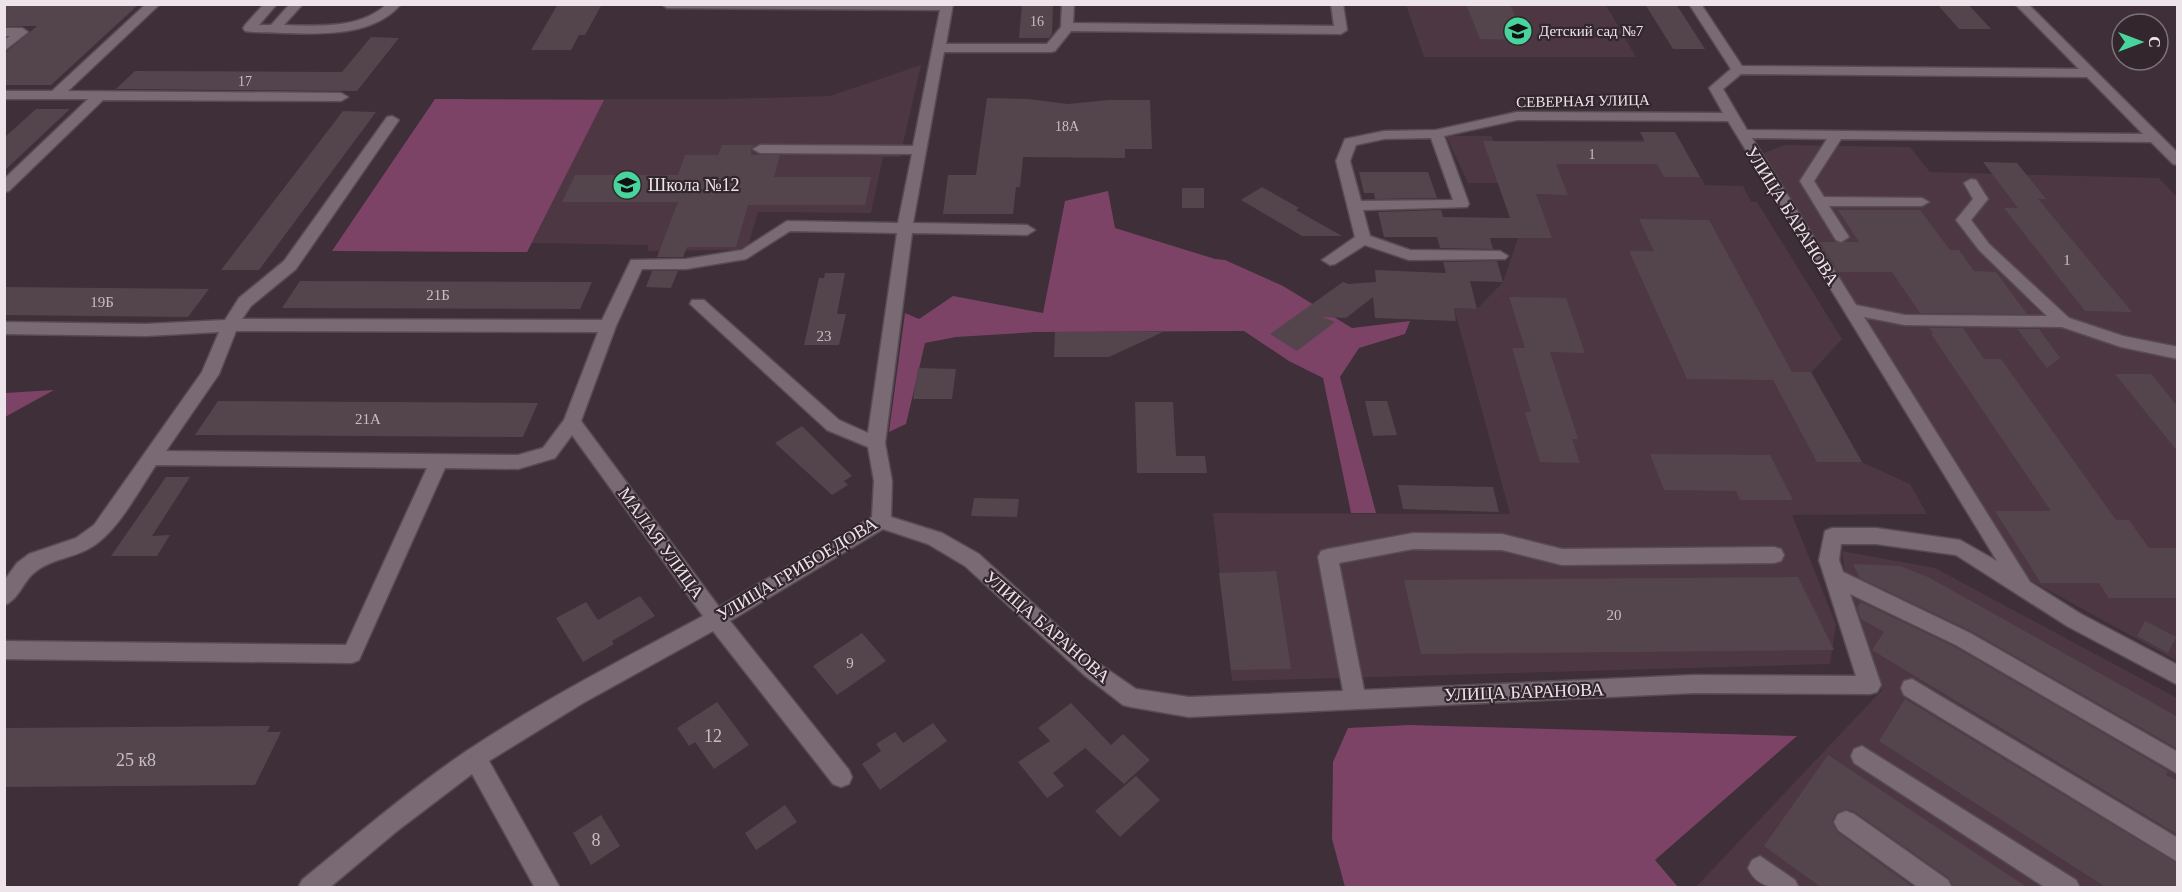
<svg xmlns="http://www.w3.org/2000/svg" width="2182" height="892" font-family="Georgia,serif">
  <rect width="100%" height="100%" fill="#3e2f38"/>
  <!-- built -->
  <path fill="#4c3743" d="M1406,5H1606L1636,57H1424Z
    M921,65L900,157H883L871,213L758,212L748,247L733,250L648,251V245L532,243L527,252L332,251L435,99H722L830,96Z
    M1640,132H1675L1705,185L1743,186L1751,202H1757L1842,339L1811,373L1862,462L1910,484L1927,514L1792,515L1836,624L1830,664L1232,681L1213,513L1510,514L1454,308L1477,309L1503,282L1518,238L1498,183H1468L1446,136H1491L1494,141L1644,140Z
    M1785,145L1910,147L1930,172L2159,178L2177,197V661L2028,579L1761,154Z
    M1842,551L1935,568L2177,698V887L1695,888L1882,690L1851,617Z"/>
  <!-- green -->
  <path fill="#7c4367" d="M435,99L604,100L527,252L332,251Z
    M1108,191L1115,228L1215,259L1225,260L1283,286L1352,328L1410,321L1405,334L1359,348L1340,377L1376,513H1351L1323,378L1289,361L1244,331L1036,332L956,337L925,343L906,424L889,432L905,313L919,319L953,296L1043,313L1065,201Z
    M54,390L5,417V393Z
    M1409,725L1797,736L1655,860L1678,887H1345L1332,839L1333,762L1348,728Z"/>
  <!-- building -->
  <path fill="#54454d" d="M4,4H139L51,85H4V54L37,26H4Z
    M558,4H602L585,35H579L571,50H531Z
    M1022,4H1053L1052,34L1049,38H1019Z
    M1466,4H1510L1525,40L1480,39Z
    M1645,4H1676L1705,49H1673Z
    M1937,4H1968L1991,29H1959Z
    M371,37L399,38L357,91L116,89L135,71L342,72Z
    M987,98L1028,99L1068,104L1109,100H1150L1152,149H1125V158L1023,157L1020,187H1016L1013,214H943L948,175H976Z
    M36,109H70L4,171V138Z
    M343,111L376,112L259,270H221Z
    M1640,132H1675L1700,177H1664L1657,164H1556L1568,195L1536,194L1552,238H1490L1493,249L1440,248L1437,237H1384L1378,212L1441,210L1443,217L1510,218L1483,141L1645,142Z
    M722,145H754L751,148V155H780L774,177H871L865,205H748L736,247H687L683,257H657L678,202H562L575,175H678L685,155H718Z
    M1983,162L2017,163L2046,199H2038L2132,312L2085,311L2004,208H2018Z
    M1359,172H1428L1437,198L1375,199L1374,193H1364Z
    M1262,187L1299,208L1296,210L1342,236H1302L1241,200Z
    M1182,188H1204V208H1182Z
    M1838,210H1920L1950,250H1959L1974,271L1996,272L2027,314L1920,313L1892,272H1838L1820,242H1859Z
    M1639,219L1709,220L1792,372H1811L1862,462H1817L1773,380L1687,379L1629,251H1654Z
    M1497,261L1503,282L1470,281L1477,309L1454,308L1456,321L1375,318L1373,297L1346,318L1322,317L1335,322L1297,351L1270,334L1343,282L1348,284L1376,282L1375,270L1446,273L1443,262Z
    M652,271H678L671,288L646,287Z
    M825,273H845L837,314H846L839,345H804L819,278H824Z
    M300,281L592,282L580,309L282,308Z
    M4,287L209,289L188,317L4,315Z
    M1509,297L1566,298L1585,353L1550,352L1578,439H1572L1580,463L1540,462L1525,412H1531L1512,348H1525Z
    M1929,328H1963L1984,359H2001L2116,520H2129L2149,548H2178V598H2109L2099,583H2041L1995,511H2051L1931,334H1934Z
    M2017,329H2039L2060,358L2047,368Z
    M1055,332H1163L1109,357H1054Z
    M918,368L956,369L952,399H913Z
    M2115,374H2151L2178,407V452Z
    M218,401L538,403L523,437L195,435Z
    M1365,401H1387L1397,435L1373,436Z
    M1135,402H1173L1176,456H1205L1207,473H1137Z
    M802,426L852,476L844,481L848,485L832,495L775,443Z
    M1650,454L1770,455L1793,500H1740L1736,491L1664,490Z
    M166,477H190L152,536L170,535L157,556H111Z
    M1398,485L1493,487L1499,512L1403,509Z
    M974,498L1019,499L1017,517L971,516Z
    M1853,564L1900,566L1928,577L2178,717V749L1971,631L1860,578Z
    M1276,571L1291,669L1231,670L1219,573Z
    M1798,577L1834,650L1421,654L1404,580Z
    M640,596L655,616L612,641L614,644L583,662L556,618L586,602L598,620Z
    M1861,602L1955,647L2168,771L2166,775L2178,781V835L1872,650L1884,632L1861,619L1857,607Z
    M2145,621L2176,637L2168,653L2137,636Z
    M862,633L886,661L837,695L813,666Z
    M1905,699L2178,864V888H2107L1879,741Z
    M717,702L749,745L714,769L695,742L689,746L677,728Z
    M1071,703L1111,745L1123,734L1150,760L1124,784L1085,748L1053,773L1064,786L1047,798L1018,762L1050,741L1038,728Z
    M933,723L947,741L880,790L862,764L881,751L876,744L895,732L903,743Z
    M270,726L267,732H281L255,785L4,787V728Z
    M1828,755L2028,888H1954L1949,878L1855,812L1847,809L1837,812L1832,821L1837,832L1914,888H1822L1764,846Z
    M1136,776L1160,800L1120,837L1095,811Z
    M785,805L797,822L756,850L745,833Z
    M601,815L620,846L591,865L573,833Z"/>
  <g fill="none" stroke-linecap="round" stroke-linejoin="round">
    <!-- minor casing -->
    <g stroke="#584c54" stroke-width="3">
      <path id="minor" d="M146,4H160L68,91L341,93L348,97L341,101L103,100L9,191L4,192V179L88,99H4V91H52Z
        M264,4H277L259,25H271L290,4H303L284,25C319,26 360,29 387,4H401C373,37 321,34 282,33C270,32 256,33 245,31L243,28L245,25Z
        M661,4H953L946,44H1047L1061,27L1062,4H1074L1073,23L1334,26L1331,4H1343L1347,30L1341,34L1071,31L1055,51L1051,52H944L913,223L1027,225L1035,230L1027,235L912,233L885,443L892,481L891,517L942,533L979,554L1098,663L1136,689L1189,697L1343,691L1318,557L1321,551L1328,549L1413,533L1502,534L1562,549L1774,547L1781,549L1784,555L1781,561L1774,563L1562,565L1502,550L1413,549L1339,563L1364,690L1694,675L1856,676L1819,560L1825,531L1832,528H1876L1960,540L1997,561L1728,121L1517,120L1444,136L1469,204L1467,207L1363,210L1370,236L1410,250L1500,251L1508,256L1505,259L1409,260L1365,245L1335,264L1330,265L1322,260L1355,237L1336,161L1345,139L1384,131L1436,130L1517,112L1723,113L1709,88L1731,69L1689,4H1701L1742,66L2079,69L2015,4H2028L2178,153V165L2173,164L2151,142L1841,139L1814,181L1824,197L1922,198L1929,202L1922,206H1829L1849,237L1841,242L1836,240L1800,181L1827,139L1752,138L1856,305L1905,315L2047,316L1979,250L1956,220L1973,199L1964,183L1971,179L1976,180L1988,199L1971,220L1989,244L2069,318L2123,336L2178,347V359L2121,347L2062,327L1905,325L1864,317L2030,582L2081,614L2178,665V685L2067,626L1956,555L1876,544H1841L1839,560L1843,572L1970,633L2178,752V774L1956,645L1850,594L1881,685L1877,692L1870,694L1694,693L1189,717L1131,707L1123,705L1084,675L965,566L928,544L883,529L730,621L849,770L852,777L849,784L841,787L833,784L713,631L583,703L489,761L560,888H535L472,774L397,831L329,888H298L302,880C356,836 410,789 468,750C543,700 623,659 703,616L572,435L555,458L518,469L445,468L359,660L352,663L4,659V641L346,645L427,468L156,465C139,490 117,533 90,548C73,558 51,559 35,572C23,581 19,600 4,605V581L17,563L29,554L76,538L94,525L202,372L219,332L146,336L4,334V322L146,324L225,320L239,298L284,261L387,117L392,116L399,120L296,269L251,306L242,319L602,320L631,260L686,259L742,250L787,221L898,223L912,154L760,153L753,149L760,145L913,146L940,10L667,8ZM1741,74L2087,77L2143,134L1747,130L1723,89ZM1431,138L1453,200L1361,201L1350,161L1356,145L1384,139ZM790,231L897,233L868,433L839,420L704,300H692L690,304L827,430L868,447L874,481L872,517L719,607L581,421L616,326L642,269H686L746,259ZM236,331L598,332L564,420L543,448L518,455L166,451L219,374Z
        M4,28H22L28,32L4,51V40L10,36H4Z
        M1912,679L2178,838V862L1904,695L1901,688L1904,681Z
        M1862,746L2076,880L2080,888H2046L1854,763L1851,756L1854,749Z
        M1846,811L1854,814L1948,880L1952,888H1919L1838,830L1834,822L1838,814Z
        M1760,856L1795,880L1799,888C1778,888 1758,890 1748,868L1752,860Z"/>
    </g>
    <!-- minor -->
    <use href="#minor" fill="#7a6a73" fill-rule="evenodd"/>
  </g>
  <!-- icons -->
  <defs>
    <g id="school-disc" transform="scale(1.5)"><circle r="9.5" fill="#48d49d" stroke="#33262d"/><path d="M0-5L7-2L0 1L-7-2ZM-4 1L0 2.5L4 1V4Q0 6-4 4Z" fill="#111"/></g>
  </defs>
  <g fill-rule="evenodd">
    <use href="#school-disc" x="1518" y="31"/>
    <use href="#school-disc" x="627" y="185"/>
  </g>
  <g text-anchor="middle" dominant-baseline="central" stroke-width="4.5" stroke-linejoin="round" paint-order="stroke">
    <!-- far-number labels -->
    <g font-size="14" fill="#c7bcc2">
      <text x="1037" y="21">16</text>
      <text x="245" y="81">17</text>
      <text x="1067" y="126">18А</text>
      <text x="1592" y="154">1</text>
    </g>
    <!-- far-poi labels -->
    <g font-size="15" fill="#ede4e9" stroke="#33262d" text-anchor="start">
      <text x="1539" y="31">Детский сад №7</text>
    </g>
    <!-- far-street labels -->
    <g font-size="15" fill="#ede4e9" stroke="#33262d">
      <text transform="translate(1583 101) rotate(-1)">СЕВЕРНАЯ УЛИЦА</text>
    </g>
    <!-- number labels -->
    <g font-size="15" fill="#c7bcc2">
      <text x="2067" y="260">1</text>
      <text x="438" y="295">21Б</text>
      <text x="102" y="302">19Б</text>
      <text x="824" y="336">23</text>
      <text x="368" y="419">21А</text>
      <text x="1614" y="615">20</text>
      <text x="850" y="663">9</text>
    </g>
    <!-- poi labels -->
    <g font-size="18" fill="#ede4e9" stroke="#33262d" text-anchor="start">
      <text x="648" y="185">Школа №12</text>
    </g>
    <!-- street labels -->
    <g font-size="18" fill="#ede4e9" stroke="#33262d">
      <text transform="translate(1792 216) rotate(58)">УЛИЦА БАРАНОВА</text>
      <text transform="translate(661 543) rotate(54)">МАЛАЯ УЛИЦА</text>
      <text transform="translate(797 569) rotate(-31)">УЛИЦА ГРИБОЕДОВА</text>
      <text transform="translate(1047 627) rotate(41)">УЛИЦА БАРАНОВА</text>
      <text transform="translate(1524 692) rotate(-2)">УЛИЦА БАРАНОВА</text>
    </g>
    <!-- near-number labels -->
    <g font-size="18" fill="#c7bcc2">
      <text x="713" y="736">12</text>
      <text x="136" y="760">25 к8</text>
      <text x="596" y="840">8</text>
    </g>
  </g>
  <!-- border -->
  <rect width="2182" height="892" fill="none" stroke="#ede4e9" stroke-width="12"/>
  <!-- north arrow -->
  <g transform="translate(2140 42) rotate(90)"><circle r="28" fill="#33262d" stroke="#7d7278" stroke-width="1.5"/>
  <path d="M0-4.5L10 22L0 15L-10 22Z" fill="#48d49d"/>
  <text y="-9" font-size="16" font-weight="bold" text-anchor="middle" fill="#ede4e9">С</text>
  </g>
</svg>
